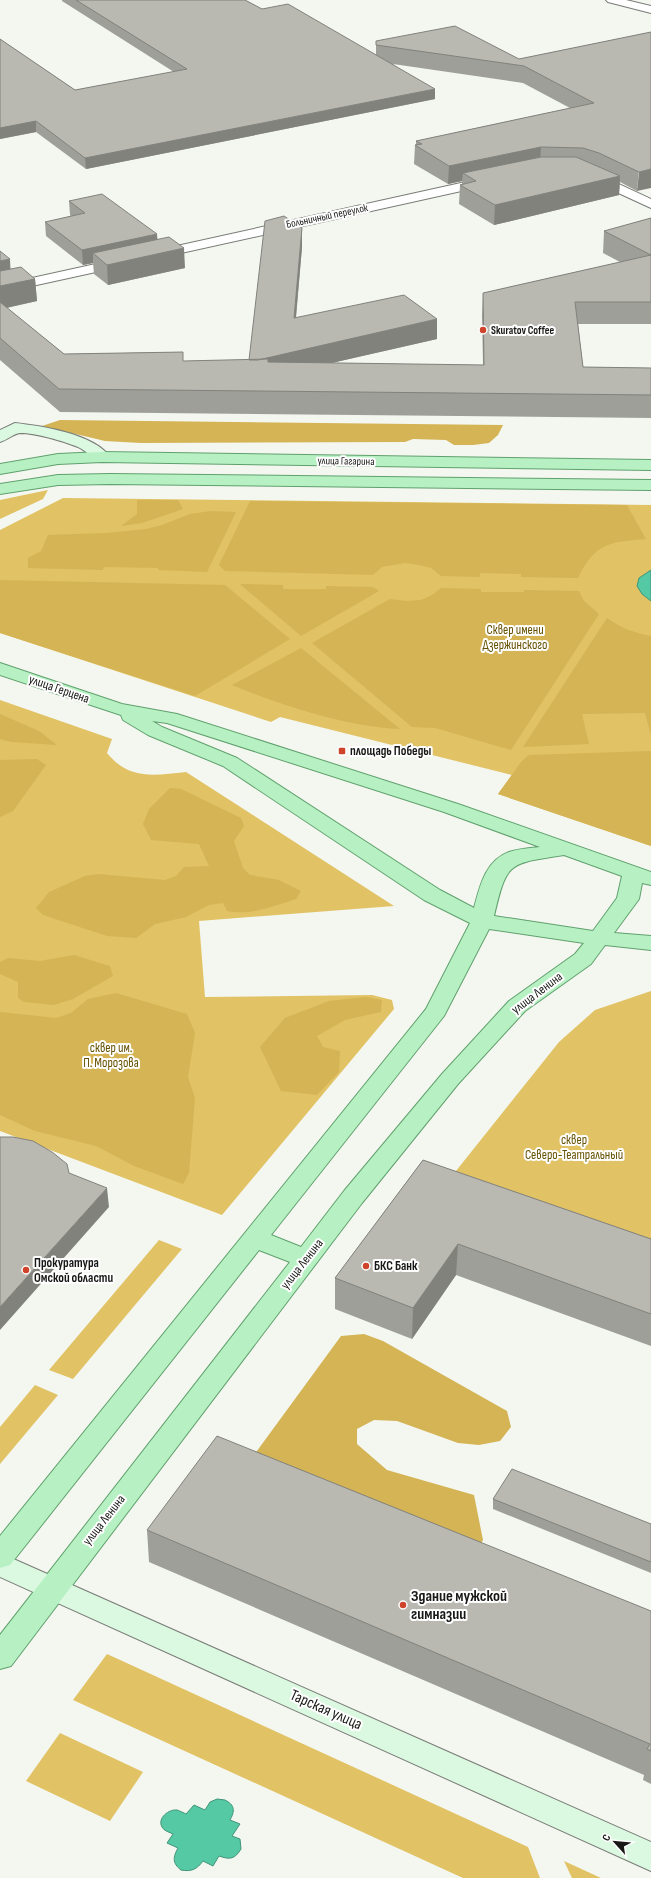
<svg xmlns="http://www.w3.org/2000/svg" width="651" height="1878" font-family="'Sofia Sans Condensed',sans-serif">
  <rect width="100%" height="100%" fill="#f4f7f0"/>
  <!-- green -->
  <path fill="#e1c264" d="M48,490L43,499L0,519V500Z
    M63,498L651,505V846L498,794L512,775L280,717L271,722L0,633V530Z
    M0,700L112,739L107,753C130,781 155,775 186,772L394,906L199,921L205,997L372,995L392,1000L394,1009L222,1215L0,1131Z
    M651,991V1257L444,1186L559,1042L595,1010Z
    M159,1240L182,1249L73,1379L49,1370Z
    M35,1385L58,1395L0,1464V1427Z
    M107,1654L528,1847L540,1878H463L73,1700Z
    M60,1733L143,1772L110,1821L26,1781Z
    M564,1861L601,1878H572Z"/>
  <!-- forest -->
  <path fill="#d4b455" d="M60,420L503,425L498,435L489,443L473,445H454L446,440L413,439L405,442L141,443L105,441L42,426Z
    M137,500H178L183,509L142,523L121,526L137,514Z
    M250,501L627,505L646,539C609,542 595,543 578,578L521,577V574L480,573V577L441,576L431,568L419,565L405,563L382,567L373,575L225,571L219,565Z
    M211,511L236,512L207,572L158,570V568L104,567L103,570L28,568V558L41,551L48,535L107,533L146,529L162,525L190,514Z
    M0,580L225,585L290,639L195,696L0,633Z
    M240,584L283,585V589H326V586L373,587L379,591L301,636Z
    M441,588L481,589V592H524V590L579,591L584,601L599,614L511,750L435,728L412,727L312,643L390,599L406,601L421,600L432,595Z
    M607,618C621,628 634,633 651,636V735L645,713L582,714L589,744L523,747Z
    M301,648L400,729C348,727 280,705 232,685Z
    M0,714L39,731L57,745L11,742L0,739Z
    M651,751V846L498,794L521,762L529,755Z
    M37,759L46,765L13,811L0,817V760Z
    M170,788L181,789L241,818L244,826L234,841L243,868L250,875L279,880L301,891L296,899C273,906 251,916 227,911L223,903L209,905L186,917L155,924L136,938L107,936L43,915L36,908L49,892L85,876L98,874L165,880L176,876L184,867L209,866L199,844L151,840L143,824L149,809Z
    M74,955L110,966L113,976L73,999L54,1005L24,1002L18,998V982L0,974V962L8,958L40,961Z
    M116,993L187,1014L195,1033L188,1077L195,1098L189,1173L183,1184L134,1166L96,1146L35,1131L0,1115V1012L56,1018L71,1013L88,999Z
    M365,997L382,1000L381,1012L345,1020L317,1036L323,1047L340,1051L339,1072L317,1095L281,1091L260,1047L285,1018L329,1001Z
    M364,1334L383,1341L507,1411L511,1427L500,1441L479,1445L458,1443L397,1421L374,1420L357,1429V1444L387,1470L474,1495L483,1540L473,1557L246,1466L341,1336Z"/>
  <!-- water -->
  <path fill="#54c9a4" stroke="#42947a" d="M651,570V601L642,594L637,586L639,578Z
    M217,1799L225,1800C235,1805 235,1811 230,1820L240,1824L232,1836L240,1839L241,1849C235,1859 230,1860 219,1856L213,1866L203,1861C197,1869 192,1872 181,1870C172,1863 173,1857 178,1848L167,1843L173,1834C169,1832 164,1831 162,1827C157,1818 169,1809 177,1810C180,1811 184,1813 186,1814L194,1805L205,1810L210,1802Z"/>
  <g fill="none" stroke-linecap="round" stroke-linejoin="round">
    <!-- street casing -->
    <g stroke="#797c76" stroke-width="2">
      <path id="street" d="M606,0H626L651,6V13L608,2Z
        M593,172L651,199V208L588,179L586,176L588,173Z
        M488,177L493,178L495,181L493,184L154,259L149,258L147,255L149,252L154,251Z
        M123,258L128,259L130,262L128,265L0,293V285Z"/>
    </g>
    <!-- secondary casing -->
    <g stroke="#797c76" stroke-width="2">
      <path id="secondary" d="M15,423C42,426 94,434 110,457L108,461C94,464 90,452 78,447C63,441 36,433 20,433C13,434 7,440 0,442V430Z
        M0,1553L651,1842V1871L0,1577Z"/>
    </g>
    <!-- primary casing -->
    <g stroke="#60a06d" stroke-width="2">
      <path id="primary" d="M102,452L651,460V470L102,462L58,464L0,474V464L58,454Z
        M110,474L651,480V490L110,484L58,485L0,494V484L58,475Z
        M0,663L122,704L177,714L458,804L651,872V885L642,883L639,899L614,933L651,936V950L605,945L591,964L525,1011L458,1084L362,1203L11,1666L0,1669V1635L290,1262L259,1250L10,1565L0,1568V1536L426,1009L470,923L424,900L223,766L148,735L123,720L121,715L0,675ZM152,721L167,723L444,812L540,847C530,848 518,849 509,852C485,861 480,886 474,908L440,890L237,758L162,727ZM564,855L622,876L617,898L593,931L494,916C507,860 509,864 564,855ZM489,929L584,943L575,954L509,1001L442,1074L344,1191L301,1247L271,1235L444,1016Z"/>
    </g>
    <!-- street -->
    <use href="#street" fill="#fff" fill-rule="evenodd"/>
    <!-- secondary -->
    <use href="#secondary" fill="#dbf8e1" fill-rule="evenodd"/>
    <!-- primary -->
    <use href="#primary" fill="#b7f1c3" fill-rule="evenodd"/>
  </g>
  <!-- wall -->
  <path fill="#9f9f99" d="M62,0H245L262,9L376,55V41L519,59L651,32L637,191L620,182L619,195L494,225L459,204L460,185L462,184V181L448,184L414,164L415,145H416V141L570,108L523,83L393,64L435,99L86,169L36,132L0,139V39L75,90L174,72L62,1Z
    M69,201L158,239L185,268L108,285L94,274L93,263L83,265L46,236L45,222L71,216L70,215Z
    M651,218V324H578L583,367L651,368V418L60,412L0,360V251L10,269L35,279L37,301L7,308L64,354L183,352V361L249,360L302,228V247L296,318L437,339L331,363L483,365L482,315L483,293L620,262L603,253L604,231Z
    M423,1160L651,1239V1346L456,1275L412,1339L335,1309V1278Z
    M493,1499L651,1524V1573L493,1509Z
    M147,1530L651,1611V1784L643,1780L644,1775L149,1562Z"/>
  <!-- shaded-wall -->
  <path fill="#82827d" d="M435,89V99L86,169L85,158Z
    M36,121V132L0,139V128Z
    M541,147L540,166L463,173L462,181L448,184L449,166Z
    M651,169V188L637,191L639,172Z
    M620,176L619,195L494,225L495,205Z
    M302,228V247L294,338V318Z
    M157,234L158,248L93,253V263L83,265L82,250Z
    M184,248L185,268L108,285L107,265Z
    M10,259L11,281L0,284V261Z
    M35,279L37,301L0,309V286Z
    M437,319V339L249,382V361Z
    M107,1188L109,1207L0,1330V1307Z
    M458,1244L456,1275L412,1339L413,1308Z"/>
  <!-- building -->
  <path fill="#b9b9b2" stroke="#82827d" d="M76,0H245L262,9L288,4L435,89L85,158L36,121L0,128V39L75,90L187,69Z
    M455,26L519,59L651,32V169L639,172L599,153L583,148L541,147L449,166L415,145L422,144L416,141L594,103L524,66L376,45V41Z
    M541,157H576L620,176L495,205L460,185L476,181L463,173Z
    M102,194L157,234L82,250L45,222L85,213L69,201Z
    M284,216L302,228L294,318L404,295L437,319L258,360H249L265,221Z
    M651,218V255L604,231Z
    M169,237L184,248L107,265L93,253Z
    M0,251L10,259L0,261Z
    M651,255V302H575L583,367L651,368V395L59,389L0,338V302L64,354L183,352V361L268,359V362L484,365L483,293Z
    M21,267L35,279L0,286V271Z
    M0,1137H13L33,1141L52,1152L67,1164L69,1173L107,1188L0,1307Z
    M423,1160L651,1239V1314L458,1244L413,1308L335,1278Z
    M217,1436L651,1611V1751L647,1749L650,1744L147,1530Z
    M512,1469L651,1524V1562L493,1499Z"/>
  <!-- markers -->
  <g fill="#cf432a" stroke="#fff" stroke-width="1.5">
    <circle cx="483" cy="330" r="4"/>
    <rect x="338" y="747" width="8" height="8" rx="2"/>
    <circle cx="366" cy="1266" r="4"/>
    <circle cx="26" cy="1270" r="4"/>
    <circle cx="403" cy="1605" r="4"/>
  </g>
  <g text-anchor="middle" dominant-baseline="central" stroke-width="4" stroke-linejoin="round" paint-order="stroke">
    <!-- far-street labels -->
    <g font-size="11" fill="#181917" stroke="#fff">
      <text transform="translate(327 216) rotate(-12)">Больничный переулок</text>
      <text transform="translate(346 461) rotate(1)">улица Гагарина</text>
    </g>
    <!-- far-poi labels -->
    <g font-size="11" font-weight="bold" fill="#181917" stroke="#fff" text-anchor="start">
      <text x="491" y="330">Skuratov Coffee</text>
    </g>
    <!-- park labels -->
    <g font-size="13" fill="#655000" stroke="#fff">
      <text x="515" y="630">Сквер имени<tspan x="515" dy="15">Дзержинского</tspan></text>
      <text x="111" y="1048">сквер им.<tspan x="111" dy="15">П. Морозова</tspan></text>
      <text x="574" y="1140">сквер<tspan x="574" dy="15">Северо-Театральный</tspan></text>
    </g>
    <!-- street labels -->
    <g font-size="13" fill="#181917" stroke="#fff">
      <text transform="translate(59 689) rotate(19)">улица Герцена</text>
      <text transform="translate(537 993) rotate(-37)">улица Ленина</text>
      <text transform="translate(302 1264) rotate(-52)">улица Ленина</text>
      <text transform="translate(104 1520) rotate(-52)">улица Ленина</text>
    </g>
    <!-- poi labels -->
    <g font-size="13" font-weight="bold" fill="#181917" stroke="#fff" text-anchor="start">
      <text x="350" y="751">площадь Победы</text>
      <text x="34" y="1263">Прокуратура<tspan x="34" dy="15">Омской области</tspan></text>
      <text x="374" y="1266">БКС Банк</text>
    </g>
    <!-- near-poi labels -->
    <g font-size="16" font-weight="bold" fill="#181917" stroke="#fff" text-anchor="start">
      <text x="411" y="1596">Здание мужской<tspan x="411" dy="18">гимназии</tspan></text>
    </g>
    <!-- near-street labels -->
    <g font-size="16" fill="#181917" stroke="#fff">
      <text transform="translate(326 1710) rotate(24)">Тарская улица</text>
    </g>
  </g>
  <!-- north arrow -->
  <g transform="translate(615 1842) rotate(297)" stroke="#ffffff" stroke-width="3" paint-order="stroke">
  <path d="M0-3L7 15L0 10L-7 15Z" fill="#181917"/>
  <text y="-6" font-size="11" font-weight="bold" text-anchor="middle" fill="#181917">С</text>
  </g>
</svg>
